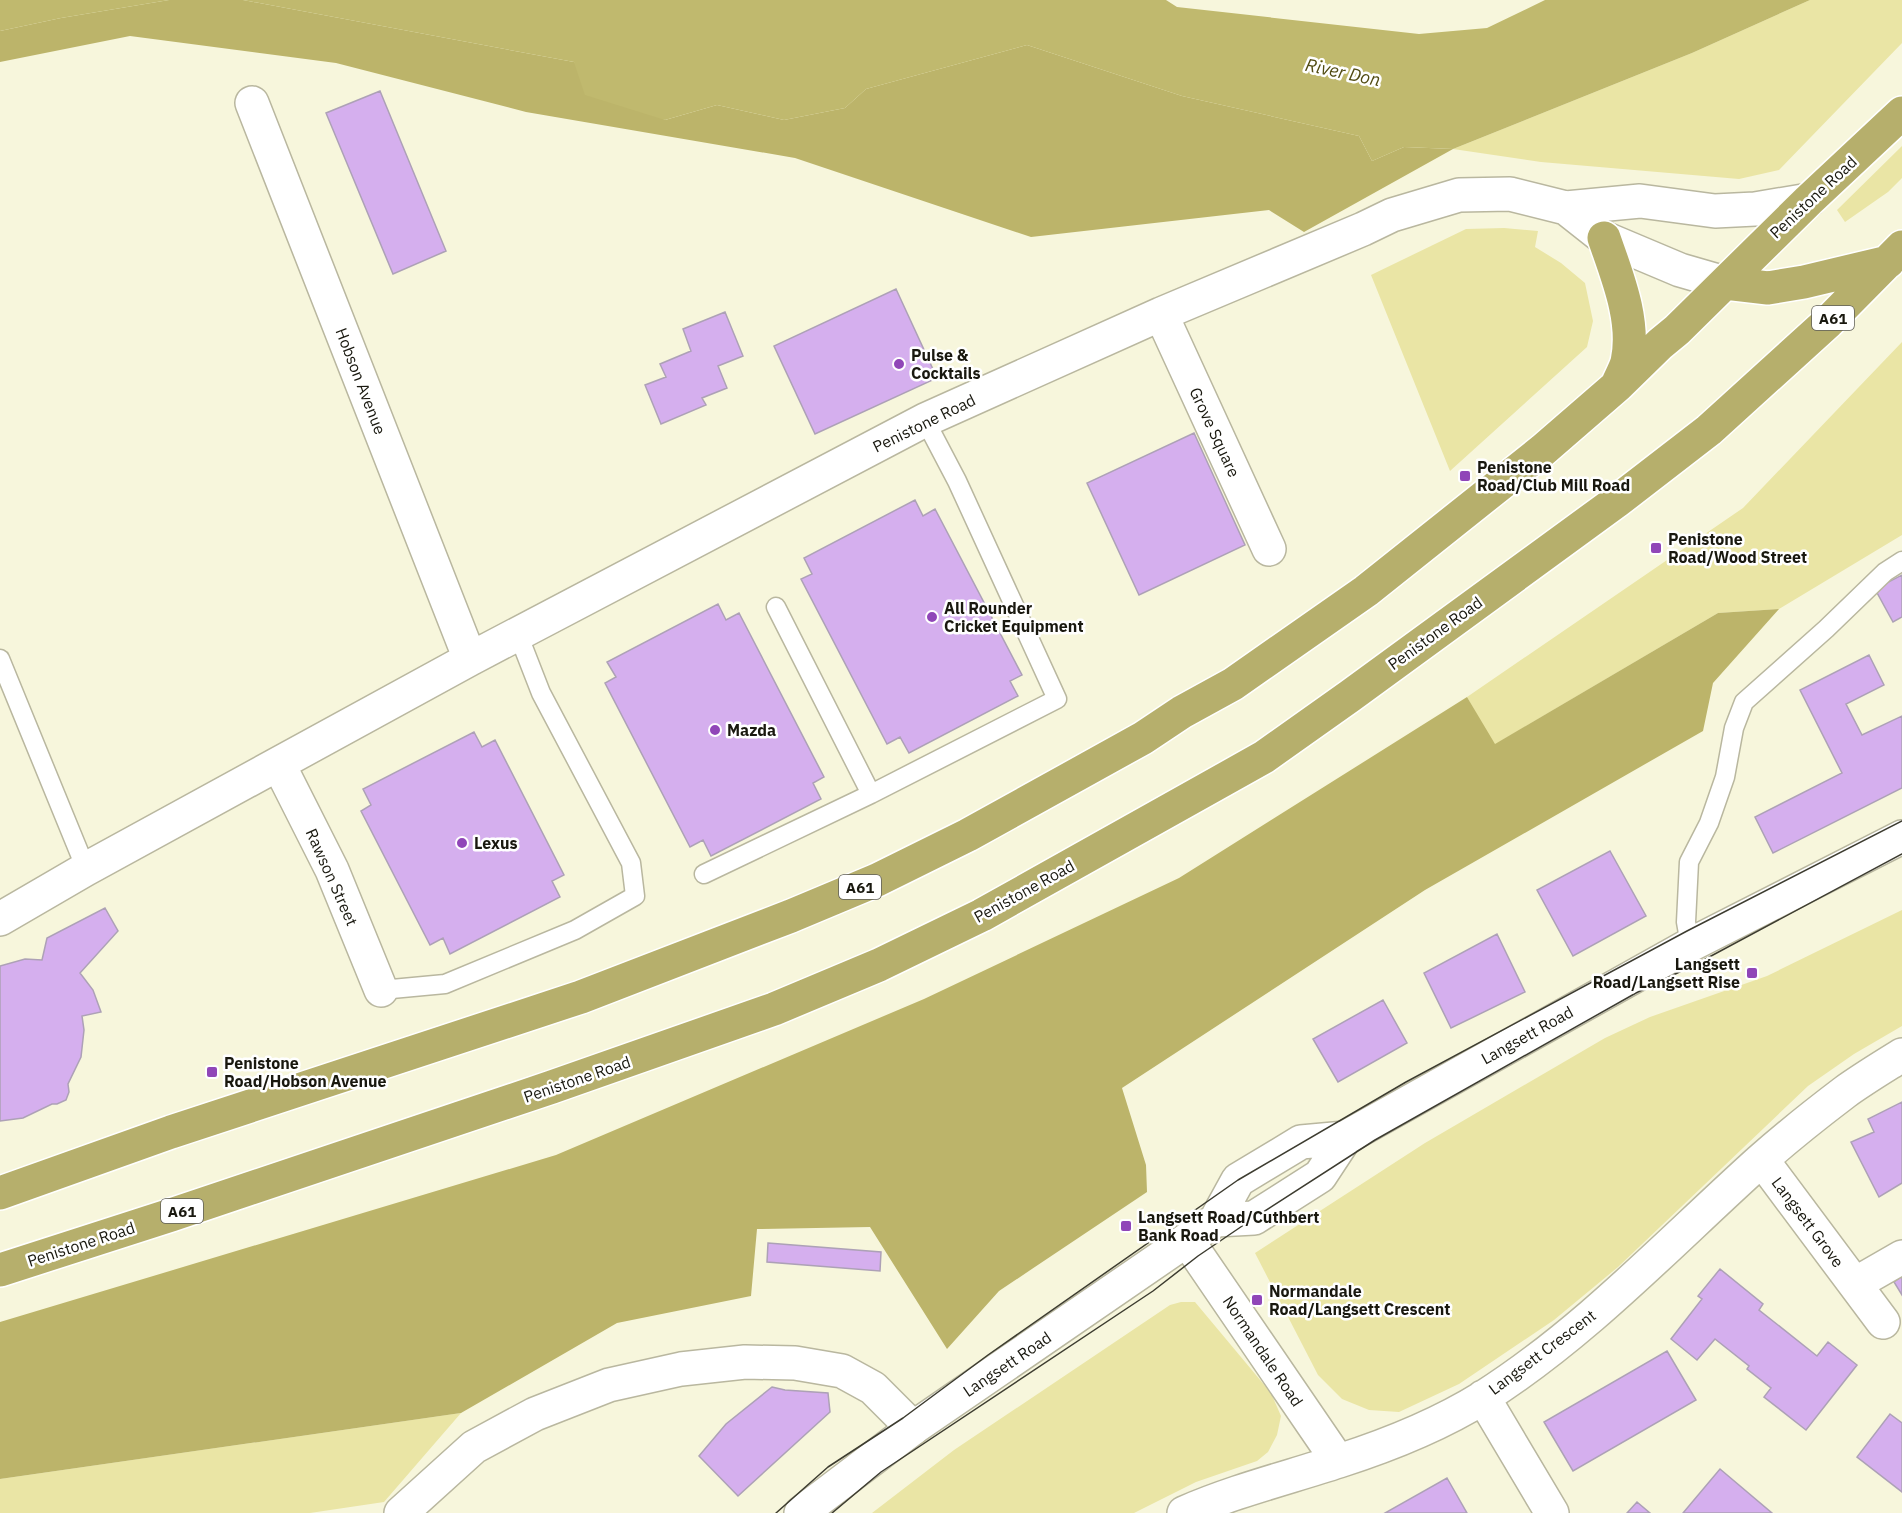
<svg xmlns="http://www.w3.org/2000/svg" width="1902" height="1513" font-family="'IBM Plex Sans',sans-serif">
  <rect width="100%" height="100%" fill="#f7f6dc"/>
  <!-- green -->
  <path fill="#eae5a5" d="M1810,0H1902V43L1779,170L1739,179L1541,162L1453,149L1692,53Z
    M1902,146V178L1888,192L1845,222L1837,210Z
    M1504,228L1538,231L1535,247L1561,263L1585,283L1593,321L1587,347L1450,471L1371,275L1466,229Z
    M1902,342V535L1779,609L1718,613L1494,745L1467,697L1743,508Z
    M1902,910V1026L1854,1054L1808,1086L1618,1267L1554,1320L1459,1384L1399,1412L1369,1410L1342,1399L1318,1375L1255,1253L1425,1143L1605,1038L1650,1017L1767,976Z
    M1181,1302H1195L1271,1393L1281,1416L1277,1435L1268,1452L1257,1461L1196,1482L1134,1513H872L954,1450L1170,1305Z
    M461,1413L384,1502L310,1513H0V1479Z"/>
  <!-- forest -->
  <path fill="#bcb46a" d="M169,0H243L574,62L665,120L717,105L784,120L845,108L866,89L1027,45L1182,96L1359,136L1372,161L1404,147L1453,149L1304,232L1269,210L1031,237L795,158L526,112L336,63L130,36L0,62V31L61,18Z
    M1779,609L1713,683L1703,731L1425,890L1122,1088L1146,1165L1147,1192L999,1291L947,1349L870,1227L757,1229L751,1296L617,1323L461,1413L0,1479V1322L556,1155L924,999L1179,878L1467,697L1495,744L1718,613Z"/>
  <!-- water -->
  <path fill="#c0b96e" d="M0,0H169L61,18L0,31Z
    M243,0H1166L1177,7L1419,34L1487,28L1545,0H1810L1692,53L1453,149L1404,147L1372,161L1359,136L1182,96L1027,45L866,89L845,108L784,120L717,105L665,120L585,95L574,62Z"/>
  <!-- building -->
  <path fill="#d5afee" stroke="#ada1b6" stroke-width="1.5" d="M380,91L446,251L393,274L326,113Z
    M896,289L937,378L815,434L774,346Z
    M725,312L743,356L718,366L727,388L702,398L706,405L661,424L645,385L666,377L660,364L691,351L683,329Z
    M1194,433L1245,545L1139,595L1087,483Z
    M915,500L923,516L935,509L1022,675L1010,681L1018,696L909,753L900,737L887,744L801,579L812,574L804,558Z
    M1902,575V617L1893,622L1875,589Z
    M718,604L726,620L739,613L824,777L813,783L821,799L711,856L703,840L690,847L605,683L616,677L607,662Z
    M1869,655L1884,685L1846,704L1862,735L1902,716V788L1773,853L1755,817L1842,773L1800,690Z
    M474,732L482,747L495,740L564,875L552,881L560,897L450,954L443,938L430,945L361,811L371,805L363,789Z
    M1610,851L1646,916L1573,956L1537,890Z
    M105,908L118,931L80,973L93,990L101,1012L82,1016L84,1030L81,1057L68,1084L69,1092L66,1100L57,1104H52L23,1118L0,1121V966L25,959L42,960L47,938Z
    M1497,934L1525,992L1451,1028L1424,973Z
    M1383,1000L1407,1043L1338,1082L1313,1039Z
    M1902,1102V1183L1879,1197L1851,1142L1874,1132L1868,1119Z
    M768,1243L881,1252L880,1271L767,1262Z
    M1720,1269L1763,1304L1759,1310L1817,1356L1828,1342L1857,1365L1806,1430L1764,1397L1771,1388L1747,1369L1749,1366L1715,1339L1697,1360L1671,1339L1702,1299L1698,1296Z
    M1902,1276V1295L1894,1282Z
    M1667,1351L1696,1400L1573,1471L1544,1422Z
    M772,1387L785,1390L828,1393L830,1412L738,1496L699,1456L726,1424Z
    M1890,1414L1902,1423V1492L1857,1457Z
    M1720,1469L1772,1513H1683Z
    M1447,1478L1467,1513H1385Z
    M1637,1502L1650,1513H1627Z"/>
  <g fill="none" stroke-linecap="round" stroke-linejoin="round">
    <!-- service casing -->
    <g stroke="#b9b79f" stroke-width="21">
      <path id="service" d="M776,607L871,794
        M0,659L86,869
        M704,874L871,794L1057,699L957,481L925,420
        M1690,945L1686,922L1689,862L1709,823L1725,777L1734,728L1744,702L1826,629L1885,572L1902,561
        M381,990L445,984L575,930L635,896L631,863L541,693L518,634"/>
    </g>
    <!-- minor casing -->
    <g stroke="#b9b79f" stroke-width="36">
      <path id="minor" d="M252,103L470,659
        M1566,208L1640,201L1715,211L1755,209L1809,200
        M1161,314L1269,549
        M279,765L332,870L381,990
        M0,919L86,869L470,659L925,420L1161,314L1363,229L1392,215L1459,195L1510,194L1566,208L1604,238L1680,270L1725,283
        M1762,1160L1883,1322
        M1187,1240L1338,1461
        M1855,1284L1902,1257
        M1483,1397L1552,1513
        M401,1513L474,1447L535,1414L609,1385L681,1369L745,1362L795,1363L842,1371L873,1388L913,1428
        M1184,1513C1234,1491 1287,1478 1339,1461C1389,1445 1439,1425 1484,1397C1586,1332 1670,1242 1760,1161C1787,1137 1816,1114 1845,1092C1863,1079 1883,1067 1902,1055"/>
    </g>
    <!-- tertiary casing -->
    <g stroke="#b9b79f" stroke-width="36">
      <path id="tertiary" d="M1216,1220L1254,1218L1320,1176L1345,1138
        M801,1513L913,1428L1216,1220L1238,1180L1301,1142L1345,1138L1690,945L1902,837"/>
    </g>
    <!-- trunk casing -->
    <g stroke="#fff" stroke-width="36">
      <path id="trunk" d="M1604,238C1617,276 1636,321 1627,362C1625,369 1621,376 1618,383
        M1725,283L1768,288L1804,282L1888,262
        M0,1193L171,1132L581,997L791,916L877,880L968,835L1143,738L1182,712L1233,684L1366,591L1543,450L1618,385L1660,344L1677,330L1809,200L1902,113
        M0,1270L171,1215L552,1087L774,1009L879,965L982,915L1264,757L1350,696L1617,501L1709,430L1828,322L1902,247"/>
    </g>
    <!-- service -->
    <use href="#service" stroke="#fff" stroke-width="18"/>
    <!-- minor -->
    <use href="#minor" stroke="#fff" stroke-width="33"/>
    <!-- tertiary -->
    <use href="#tertiary" stroke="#fff" stroke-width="33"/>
    <!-- trunk -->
    <use href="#trunk" stroke="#b6af6c" stroke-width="33"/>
    <!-- tram -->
    <path stroke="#3d3c30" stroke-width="1.5" d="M776,1513L828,1467L903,1418L988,1355L1238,1180L1406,1082L1687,931L1902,821
      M832,1513L881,1472L1153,1291L1198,1256L1254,1218L1375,1140L1636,993L1698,963L1902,854"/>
  </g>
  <!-- markers -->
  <g fill="#9046b8" stroke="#fff" stroke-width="2">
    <circle cx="899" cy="364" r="6"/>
    <rect x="1459" y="470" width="12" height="12" rx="3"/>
    <rect x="1650" y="542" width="12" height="12" rx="3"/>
    <circle cx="932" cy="617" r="6"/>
    <circle cx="715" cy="730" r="6"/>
    <circle cx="462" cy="843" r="6"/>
    <rect x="1746" y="967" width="12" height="12" rx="3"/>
    <rect x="206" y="1066" width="12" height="12" rx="3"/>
    <rect x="1120" y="1220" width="12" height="12" rx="3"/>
    <rect x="1251" y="1294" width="12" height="12" rx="3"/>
  </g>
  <g text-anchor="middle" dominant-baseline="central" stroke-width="5" stroke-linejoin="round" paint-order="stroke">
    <!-- shield labels -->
    <g fill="#fff" stroke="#5e5d57" stroke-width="1.5">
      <rect x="1812" y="306" width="42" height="24" rx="4.5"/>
      <rect x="839" y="875" width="42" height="24" rx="4.5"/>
      <rect x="161" y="1199" width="42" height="24" rx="4.5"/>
    </g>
    <g font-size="15" font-weight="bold" fill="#19180f">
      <text x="1833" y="318">A61</text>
      <text x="860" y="887">A61</text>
      <text x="182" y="1211">A61</text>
    </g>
    <!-- street labels -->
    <g font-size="16" fill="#19180f" stroke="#fff">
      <text transform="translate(1813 197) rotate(-43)">Penistone Road</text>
      <text transform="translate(361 381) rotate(69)">Hobson Avenue</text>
      <text transform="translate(924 423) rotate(-26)">Penistone Road</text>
      <text transform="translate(1215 432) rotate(65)">Grove Square</text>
      <text transform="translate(1435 633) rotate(-36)">Penistone Road</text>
      <text transform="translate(332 877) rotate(66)">Rawson Street</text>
      <text transform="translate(1024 891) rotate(-29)">Penistone Road</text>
      <text transform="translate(1527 1035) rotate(-29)">Langsett Road</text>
      <text transform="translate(577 1079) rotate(-19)">Penistone Road</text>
      <text transform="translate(1808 1222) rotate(53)">Langsett Grove</text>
      <text transform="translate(81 1244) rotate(-18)">Penistone Road</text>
      <text transform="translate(1263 1351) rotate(56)">Normandale Road</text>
      <text transform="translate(1542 1352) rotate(-37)">Langsett Crescent</text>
      <text transform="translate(1007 1364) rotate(-34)">Langsett Road</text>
    </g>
    <!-- poi labels -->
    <g font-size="16" font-weight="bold" fill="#19180f" stroke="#fff" text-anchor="start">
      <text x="911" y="355">Pulse &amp;<tspan x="911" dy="18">Cocktails</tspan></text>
      <text x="1477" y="467">Penistone<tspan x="1477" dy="18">Road/Club Mill Road</tspan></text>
      <text x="1668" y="539">Penistone<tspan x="1668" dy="18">Road/Wood Street</tspan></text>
      <text x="944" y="608">All Rounder<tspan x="944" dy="18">Cricket Equipment</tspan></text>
      <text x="727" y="730">Mazda</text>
      <text x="474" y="843">Lexus</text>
      <text x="1740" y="964" text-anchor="end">Langsett<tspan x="1740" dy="18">Road/Langsett Rise</tspan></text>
      <text x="224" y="1063">Penistone<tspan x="224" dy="18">Road/Hobson Avenue</tspan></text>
      <text x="1138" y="1217">Langsett Road/Cuthbert<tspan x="1138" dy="18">Bank Road</tspan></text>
      <text x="1269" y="1291">Normandale<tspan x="1269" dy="18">Road/Langsett Crescent</tspan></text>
    </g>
    <!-- water labels -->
    <g font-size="18" font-style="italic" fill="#514b12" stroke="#fff">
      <text transform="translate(1343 72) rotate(12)">River Don</text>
    </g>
  </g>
</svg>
